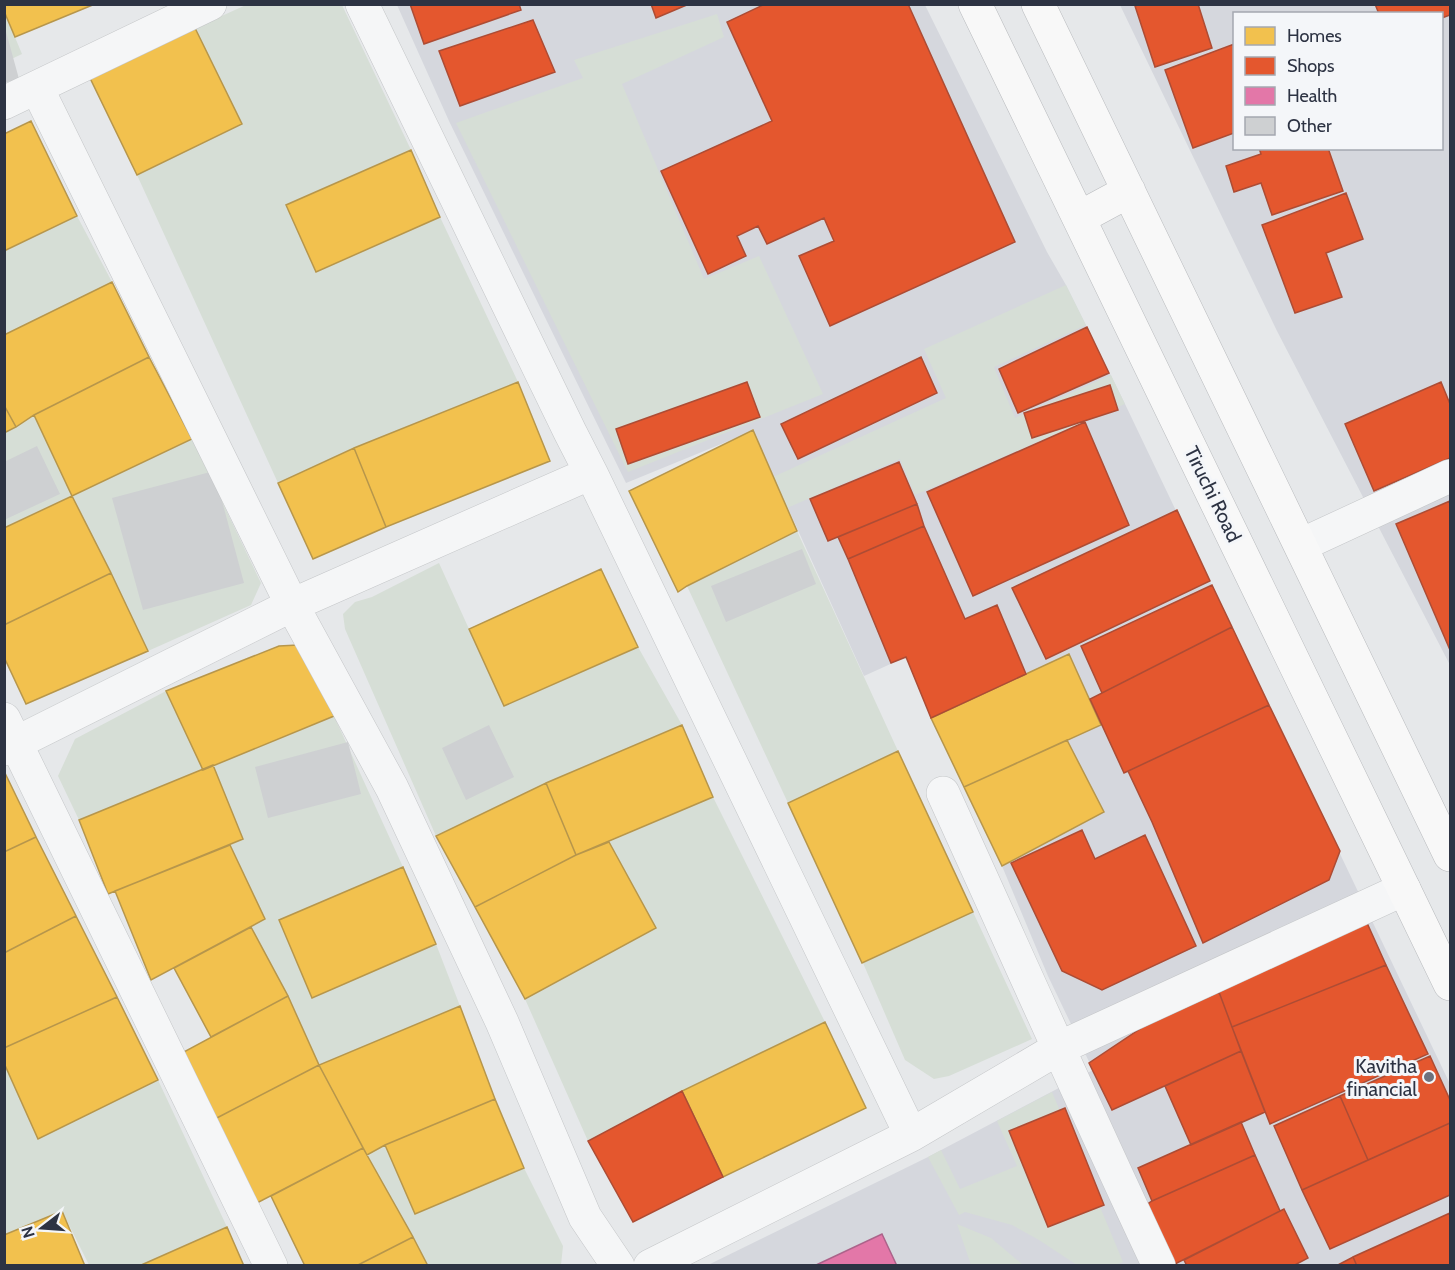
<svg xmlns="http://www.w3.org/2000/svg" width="1455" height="1270" font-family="Cabin,sans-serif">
  <rect width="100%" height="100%" fill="#e6e8ea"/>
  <!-- built -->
  <path fill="#d5d7dd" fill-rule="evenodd" d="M397,5H925L1047,252L1066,285L1125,404L1450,1084V1265H708L928,1157L1093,1070L1048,976L1002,866L906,657L864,676L753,431L626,483L449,121Z
    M1120,5H1450V665L1277,331ZM1234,14H1442V148H1234Z"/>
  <!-- green -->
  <path fill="#d6ded6" d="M246,5H342L411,150L286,205L315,271L440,217L518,382L354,448L278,483L137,175L241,124L195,28Z
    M4,11L22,54L5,62H4Z
    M717,14L724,37L622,84L704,279L759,256L823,394L628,472L456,123L583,78L574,60Z
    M77,216L112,282L5,335V251Z
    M1066,285L1086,325L994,367L1015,418L1111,375L1125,404L915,495L900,459L787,508L773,477L946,398L924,349Z
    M34,415L72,496L192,439L261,583L251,605L148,651L72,496L5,527V433Z
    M797,531L898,751L788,803L687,586Z
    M439,563L504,706L638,647L682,725L546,783L436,836L345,629L343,614L355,602L372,597Z
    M166,691L203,770L79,820L58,776L75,739Z
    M334,716L403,867L279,920L312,998L436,944L460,1006L319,1065L288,996L251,927L265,919L230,845L243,839L213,765Z
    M713,797L825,1022L682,1091L588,1141L525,999L656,928L609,842Z
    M973,912L1032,1039L949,1076L934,1079L905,1060L863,963Z
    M4,1063L158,1080L227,1227L139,1266L89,1265L62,1211L5,1235Z
    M1052,1092L1123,1262L1115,1265H1077L1039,1240L1012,1225L965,1212L959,1215L928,1157L941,1150L960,1189L1017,1166L997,1121Z
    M385,1145L416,1214L524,1168L563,1246L561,1265H428L413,1237L367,1155Z
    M957,1224L991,1238L1023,1265H971Z"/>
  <!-- homes -->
  <path fill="#f2c14e" stroke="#b7964b" stroke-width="1.5" d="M4,4H95L15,37L4,11Z
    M195,28L242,124L137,175L90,78Z
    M31,121L77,216L4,251V134Z
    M411,150L440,217L316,272L286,205Z
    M112,282L149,357L34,415L16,427L4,405V335Z
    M149,357L192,439L72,496L34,415Z
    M518,382L550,461L386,527L354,448Z
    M4,405L16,427L4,433Z
    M753,430L797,531L687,586L678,592L629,491Z
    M354,448L386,527L313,559L278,483Z
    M72,496L111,573L4,625V528Z
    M601,569L638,647L504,706L469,629Z
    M111,573L148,651L26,704L4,657V625Z
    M298,645L334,716L203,770L166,691L279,646Z
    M1069,654L1101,725L964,787L931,718Z
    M682,725L713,797L576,855L546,783Z
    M1067,740L1104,812L1002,866L964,787Z
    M898,751L973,912L862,963L788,803Z
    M213,765L243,839L108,894L79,820Z
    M4,771L36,837L4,852Z
    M546,783L576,855L475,907L436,836Z
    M36,837L76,916L4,953V852Z
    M609,842L656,928L525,999L475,907L576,855Z
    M230,845L265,919L151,980L115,891Z
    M403,867L436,944L312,998L279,920Z
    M76,916L117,997L4,1048V953Z
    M251,927L288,996L211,1037L174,968Z
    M288,996L319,1065L211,1121L180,1054Z
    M117,997L158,1080L38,1139L4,1063V1048Z
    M460,1006L495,1099L385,1145L367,1155L319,1065Z
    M825,1022L866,1108L723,1177L682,1091Z
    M319,1065L363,1148L255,1204L211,1121Z
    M495,1099L524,1168L415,1214L385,1145Z
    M363,1148L413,1237L356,1266H305L271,1196Z
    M62,1211L85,1266H4V1235Z
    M227,1227L244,1266H139Z
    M413,1237L428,1266H356Z"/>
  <!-- shops -->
  <path fill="#e4572e" stroke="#ad4c34" stroke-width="1.5" d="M410,4H519L521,10L424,44Z
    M651,4H689L656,18Z
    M765,4H908L1015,242L830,326L799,256L834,241L824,218L767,244L758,226L737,236L746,256L708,274L661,171L772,121L727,22Z
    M1140,4H1198L1212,48L1155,67L1135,6Z
    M1375,4H1450V15L1442,18V14H1379Z
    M533,20L555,72L460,106L439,51Z
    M1234,44V133L1193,148L1165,70Z
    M1259,148H1328L1343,191L1272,215L1261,183L1234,192L1226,166L1261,154Z
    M1346,193L1363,239L1326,253L1342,297L1295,313L1262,225Z
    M1087,327L1109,373L1018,413L999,369Z
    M921,357L937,393L798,459L781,424Z
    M747,382L760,417L628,464L616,429Z
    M1441,382L1450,404V458L1374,491L1345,424Z
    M1110,385L1118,410L1032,438L1024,413Z
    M1085,422L1129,525L973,596L927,492Z
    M899,462L917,504L828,541L810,499Z
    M1450,501V650L1396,524Z
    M917,504L924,526L848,559L838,537Z
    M1177,510L1210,581L1046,659L1012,588Z
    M924,526L965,619L997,605L1026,674L931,718L906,657L891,663L848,559Z
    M1212,585L1232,627L1102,693L1081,646Z
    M1232,627L1269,705L1124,773L1090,699Z
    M1269,705L1340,851L1329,880L1203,943L1152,822L1128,771Z
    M1082,830L1095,859L1145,835L1196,946L1102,990L1062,971L1011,863Z
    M1363,914L1386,965L1232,1027L1219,992Z
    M1386,965L1428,1054L1270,1124L1232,1027Z
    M1219,992L1241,1051L1112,1110L1089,1063L1143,1027Z
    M1241,1051L1265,1112L1191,1145L1165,1086Z
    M1430,1056L1450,1100V1123L1368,1160L1340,1096Z
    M682,1091L723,1177L633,1222L588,1141Z
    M1340,1096L1368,1160L1302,1190L1274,1126Z
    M1065,1108L1104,1205L1048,1227L1009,1131Z
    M1241,1122L1255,1155L1152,1201L1138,1168Z
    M1450,1123V1195L1330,1249L1302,1190Z
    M1255,1155L1280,1211L1175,1264L1146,1205L1152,1201Z
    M1284,1209L1308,1258L1293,1266H1187L1184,1260Z
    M1450,1213V1266H1357L1353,1257Z
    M1353,1257L1357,1266H1336Z"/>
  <!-- health -->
  <path fill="#e377a8" stroke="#ac638a" stroke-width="1.5" d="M882,1234L897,1266H814Z"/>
  <!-- building -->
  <path fill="#ced0d2" d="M5,28L19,79L4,83V29Z
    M37,446L60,494L4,520V462Z
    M214,471L244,583L143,610L112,498Z
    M802,549L816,584L726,622L711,586Z
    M489,725L514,777L466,800L442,748Z
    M348,742L361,794L268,818L255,767Z"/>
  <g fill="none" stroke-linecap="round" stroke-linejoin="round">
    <!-- street casing -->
    <g stroke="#c4c6c8" stroke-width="34">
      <path id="street" d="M362,4L570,432L591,473L911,1135
        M37,88L292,605L392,788L502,1022L585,1217L618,1266
        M4,103L210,4
        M1301,545L1450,476
        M4,719L271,1266
        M4,749L292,605L591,473
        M943,793C1015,951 1085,1109 1159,1266
        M650,1266L911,1135L1059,1048L1404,889"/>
    </g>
    <!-- highway casing -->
    <g stroke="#b9bbbe" stroke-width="34">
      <path id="highway" d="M975,4L1450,984
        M1038,4L1450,855
        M1079,218L1129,191"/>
    </g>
    <!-- street -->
    <use href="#street" stroke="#f5f6f7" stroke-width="33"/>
    <!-- highway -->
    <use href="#highway" stroke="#f8f8f8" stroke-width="33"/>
  </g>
  <!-- markers -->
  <circle fill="#6e727d" stroke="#f4f6f9" stroke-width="2" cx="1429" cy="1077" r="6"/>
  <g text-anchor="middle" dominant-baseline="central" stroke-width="6" stroke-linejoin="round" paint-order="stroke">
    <!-- street labels -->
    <g font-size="20" fill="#2d3343" stroke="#f4f6f9">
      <text transform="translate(1213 494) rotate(64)">Tiruchi Road</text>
    </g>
    <!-- poi labels -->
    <g font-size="20" fill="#2d3343" stroke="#f4f6f9" text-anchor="end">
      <text x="1417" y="1066">Kavitha<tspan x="1417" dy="23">financial</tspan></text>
    </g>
  </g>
  <!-- border -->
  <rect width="1455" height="1270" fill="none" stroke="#2d3343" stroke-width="12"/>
  <!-- legend -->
  <rect x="1233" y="12" width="210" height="138" fill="#f4f6f9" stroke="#a4a8b0" stroke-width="1.5"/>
  <rect x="1245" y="27" width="30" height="18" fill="#f2c14e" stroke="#a4a8b0" stroke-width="1.5"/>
  <text x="1287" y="42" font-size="18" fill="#2d3343">Homes</text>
  <rect x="1245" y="57" width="30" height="18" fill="#e4572e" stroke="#a4a8b0" stroke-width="1.5"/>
  <text x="1287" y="72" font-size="18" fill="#2d3343">Shops</text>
  <rect x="1245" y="87" width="30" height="18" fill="#e377a8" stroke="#a4a8b0" stroke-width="1.5"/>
  <text x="1287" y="102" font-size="18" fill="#2d3343">Health</text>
  <rect x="1245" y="117" width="30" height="18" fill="#ced0d2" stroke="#a4a8b0" stroke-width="1.5"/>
  <text x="1287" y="132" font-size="18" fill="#2d3343">Other</text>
  <!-- north arrow -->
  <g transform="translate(42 1228) rotate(253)" stroke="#f4f6f9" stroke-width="4.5" paint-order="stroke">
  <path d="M0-4.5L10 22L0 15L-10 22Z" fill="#2d3343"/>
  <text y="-9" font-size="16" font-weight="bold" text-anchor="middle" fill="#2d3343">N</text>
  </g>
</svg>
